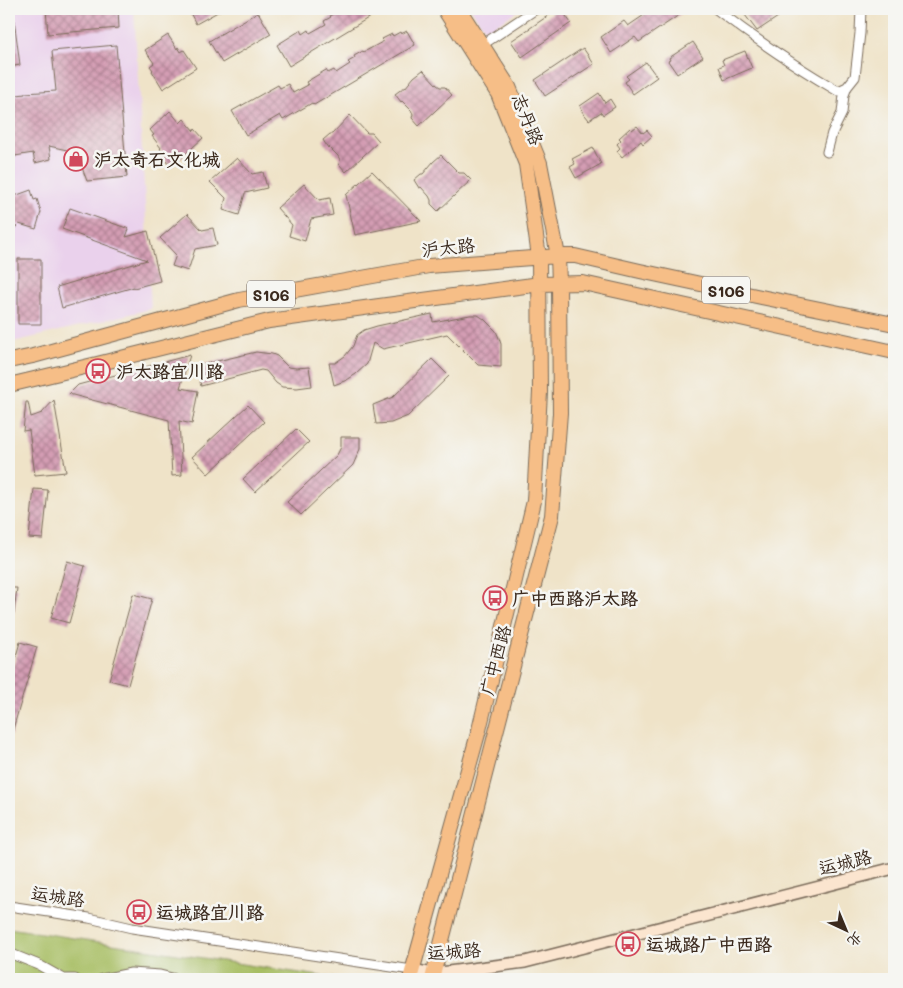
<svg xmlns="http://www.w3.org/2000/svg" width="903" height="988" font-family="Mali,'LXGW WenKai TC',sans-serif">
  <defs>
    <pattern id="building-cross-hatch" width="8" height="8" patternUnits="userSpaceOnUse" patternTransform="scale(1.25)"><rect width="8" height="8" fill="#d49db4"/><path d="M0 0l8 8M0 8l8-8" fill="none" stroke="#ad8092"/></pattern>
  </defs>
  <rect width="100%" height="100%" fill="#f6f6f2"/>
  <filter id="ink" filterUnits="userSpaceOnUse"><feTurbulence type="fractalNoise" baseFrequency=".02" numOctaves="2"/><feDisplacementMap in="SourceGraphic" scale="10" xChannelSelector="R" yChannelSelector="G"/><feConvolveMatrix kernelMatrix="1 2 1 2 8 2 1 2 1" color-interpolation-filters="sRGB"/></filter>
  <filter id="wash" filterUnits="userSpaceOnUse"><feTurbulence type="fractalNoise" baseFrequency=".0096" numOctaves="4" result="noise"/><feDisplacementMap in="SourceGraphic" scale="20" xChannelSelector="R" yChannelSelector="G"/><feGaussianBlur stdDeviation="1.12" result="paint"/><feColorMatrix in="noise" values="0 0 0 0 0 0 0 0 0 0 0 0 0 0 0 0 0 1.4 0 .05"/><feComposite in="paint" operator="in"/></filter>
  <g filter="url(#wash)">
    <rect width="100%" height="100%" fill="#efe3c8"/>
    <!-- built -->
    <path fill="#ead1ec" d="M9,9H134L151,309L9,343Z
      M471,9H521L486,31Z"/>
    <!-- park -->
    <path fill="#a7be63" stroke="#717440" d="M9,928L339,979H9Z"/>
    <g id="blocks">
      <!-- building -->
      <path fill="url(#building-cross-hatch)" d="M46,9H118L119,28L48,34Z
        M188,9H223L196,24Z
        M345,9H383L289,66L277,45L301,30L303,34L309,30L310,33L326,24L324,21L331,17L330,16L339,10L340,12Z
        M558,9H561L571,23L522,57L511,41Z
        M653,9H688L639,42L635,37L611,53L601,37L624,21L628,26Z
        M754,9H790L757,31L745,15Z
        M258,12L271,34L222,63L209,41Z
        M9,19H14L20,65L9,67Z
        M407,31L415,45L314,105L312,103L283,120L280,115L246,135L232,111L278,85L280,88L288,84L293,93L308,85L306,82L326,70L328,73L334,70L336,73L350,64L348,62L355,58L354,56L363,51L364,52L384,41L382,39L392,34L393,36L400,32L401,34Z
        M168,35L177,49L178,47L181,52L184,50L196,68L163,89L152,71L153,70L150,66L154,63L145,50Z
        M693,42L703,57L677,74L668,61L670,60L669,58Z
        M116,45L127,177L87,181L81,165L71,153L67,150L49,146L51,159L35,163L33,153L9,157V96L25,94V93L56,91L52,51Z
        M583,48L594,64L545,96L535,80Z
        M745,51L752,68L724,80L719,67L724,65L722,60Z
        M646,62L657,77L633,94L625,82L629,79L626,76Z
        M423,70L437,85L440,87H445L452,95L419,126L412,118L413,114L411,110L402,101L401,102L395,94L403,88H405L414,77Z
        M599,93L605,103L610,99L615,107L603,115L601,112L589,120L581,110L582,109L580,106Z
        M170,111L180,123L184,119L194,131L195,129L203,138L171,167L164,159L166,156L160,149L161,148L152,136L154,135L150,130Z
        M350,115L367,133H372L379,141L346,172L339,164L340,160L338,156L329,147L328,148L323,140L330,134H332Z
        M637,126L643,133L647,130L652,136L643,144L641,141L622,157L617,151L620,148L617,144L621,140L619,138L630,128L632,130Z
        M593,148L601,164L576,178L570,167L575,164L572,159Z
        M441,155L459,173H464L471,180L438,211L431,204V200L429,196L421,187L419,188L414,180L421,174H423L433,162Z
        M237,158L252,174L263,172L267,188L245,193L239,215L223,210L226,198L210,182Z
        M372,171L421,221L355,235L346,195Z
        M304,184L319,200L330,198L333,215L311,219L305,241L289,236L292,225L277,208Z
        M31,190L34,200L37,199L41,212L36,229L19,224L9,234V198Z
        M70,208L129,229L126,237L148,231L160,281L134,288V287L62,308L57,287L147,260L62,229Z
        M187,214L202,230L213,228L217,245L195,249L188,271L172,266L176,255L160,238Z
        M18,259H41V324H18Z
        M432,314L433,322L470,315H478L484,319L496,331L499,338L501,344V367L478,365L447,334L383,349L373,343L367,364L356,374L347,380L334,385L329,363H335L345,356L353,346L357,335L364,330L377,326Z
        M256,352L272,354L277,356L288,367L296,368L309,367L312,386L297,388L282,387L276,383L266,371L261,370L201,386L196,366Z
        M190,355L180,388L198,391L192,424L179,421L182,475L172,476L169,420L69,394L78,385Z
        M432,359L449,376L408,416L391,423L376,424L373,405L393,397Z
        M54,400L66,472L35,475L29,430L23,431L26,402H28L31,417L42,413Z
        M248,405L264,422L208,474L192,457Z
        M296,429L309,442L255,492L243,479Z
        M341,437H360V449L353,465L301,515L287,502L337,455L341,447Z
        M34,489L48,490L43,539L29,538Z
        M67,561L85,566L69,623L51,618Z
        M9,588H17L14,613H9Z
        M133,594L152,599L128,685L109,680Z
        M20,642L37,647L11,736L9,735V681Z"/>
    </g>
  </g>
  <g filter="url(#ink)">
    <use href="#blocks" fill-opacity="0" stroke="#7a6b5a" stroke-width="1"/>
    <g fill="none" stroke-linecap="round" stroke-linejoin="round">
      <!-- street casing -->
      <g stroke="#7a6b5a" stroke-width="11">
        <path id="street" d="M716,9C755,39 795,66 838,91L847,87L855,77L860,33L861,9
          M482,45L536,9
          M827,152L832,133L842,113L844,95L847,87
          M9,906L89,918L132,928L412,970
          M9,953L39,965L64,979H75
          M102,979L131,973L160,975L176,979"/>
      </g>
      <!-- secondary casing -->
      <g stroke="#7a6b5a" stroke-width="14">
        <path id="secondary" d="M412,970L433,974L525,962L894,868"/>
      </g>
      <!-- primary casing -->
      <g stroke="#7a6b5a" stroke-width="16">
        <path id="primary" d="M9,361L33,356L239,300L429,266L558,256H575L640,271L761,297L894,324
          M9,385L97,364L269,321L540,284L583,283L894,352
          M410,979L479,730L534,501L540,392L539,257L526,164L498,94L444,9
          M432,979L552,516L560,413L559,283L558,256L540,163L509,87L459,9"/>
      </g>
      <!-- street -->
      <use href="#street" stroke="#fff" stroke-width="9"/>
      <!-- secondary -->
      <use href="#secondary" stroke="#fbe5cf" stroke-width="11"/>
      <!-- primary -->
      <use href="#primary" stroke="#f6be87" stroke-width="14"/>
    </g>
  </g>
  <!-- icons -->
  <defs>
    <g id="shop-ring" transform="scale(1.25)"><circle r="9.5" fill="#f6f6f2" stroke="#d1495b" stroke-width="1.5"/><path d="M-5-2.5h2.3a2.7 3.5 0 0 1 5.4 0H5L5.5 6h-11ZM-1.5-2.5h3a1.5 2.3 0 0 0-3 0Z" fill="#d1495b"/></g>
    <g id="bus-ring" transform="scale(1.25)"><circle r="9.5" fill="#f6f6f2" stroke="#d1495b" stroke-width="1.5"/><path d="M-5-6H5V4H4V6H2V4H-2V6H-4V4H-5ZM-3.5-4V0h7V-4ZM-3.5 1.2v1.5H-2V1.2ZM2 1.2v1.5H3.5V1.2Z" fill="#d1495b"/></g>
  </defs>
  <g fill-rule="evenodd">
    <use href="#shop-ring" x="76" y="159"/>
    <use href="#bus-ring" x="98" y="371"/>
    <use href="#bus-ring" x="495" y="598"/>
    <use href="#bus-ring" x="139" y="912"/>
    <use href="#bus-ring" x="628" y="944"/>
  </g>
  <g text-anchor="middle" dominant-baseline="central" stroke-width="5" stroke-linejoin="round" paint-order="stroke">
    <!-- shield labels -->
    <g fill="#f6f6f2" stroke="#73675e" stroke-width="1">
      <rect x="702" y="276.5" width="48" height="27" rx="4"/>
      <rect x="247" y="280.5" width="48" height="27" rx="4"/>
    </g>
    <g font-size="16" font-weight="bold" fill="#3b2a1e">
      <text x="726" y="290">S106</text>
      <text x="271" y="294">S106</text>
    </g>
    <!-- street labels -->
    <g font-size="18" fill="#3b2a1e" stroke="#f6f6f2">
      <text transform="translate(528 119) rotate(68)">志丹路</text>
      <text transform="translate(448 247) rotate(-6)">沪太路</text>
      <text transform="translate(495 660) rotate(-75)">广中西路</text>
      <text transform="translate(845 862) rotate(-14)">运城路</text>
      <text transform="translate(58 896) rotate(8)">运城路</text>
      <text transform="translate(454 951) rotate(-4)">运城路</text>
    </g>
    <!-- poi labels -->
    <g font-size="18" font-weight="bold" fill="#3b2a1e" stroke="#f6f6f2" text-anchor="start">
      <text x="94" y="159">沪太奇石文化城</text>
      <text x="116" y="371">沪太路宜川路</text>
      <text x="512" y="598">广中西路沪太路</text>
      <text x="156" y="912">运城路宜川路</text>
      <text x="646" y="944">运城路广中西路</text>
    </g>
  </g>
  <!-- margin -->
  <rect width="903" height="988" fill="none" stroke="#f6f6f2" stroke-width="30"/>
  <!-- north arrow -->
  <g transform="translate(846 930) rotate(136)" stroke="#f6f6f2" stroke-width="4" paint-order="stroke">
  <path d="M0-4L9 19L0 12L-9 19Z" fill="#3b2a1e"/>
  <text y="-8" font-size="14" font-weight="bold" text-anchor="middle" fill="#3b2a1e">北</text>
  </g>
</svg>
